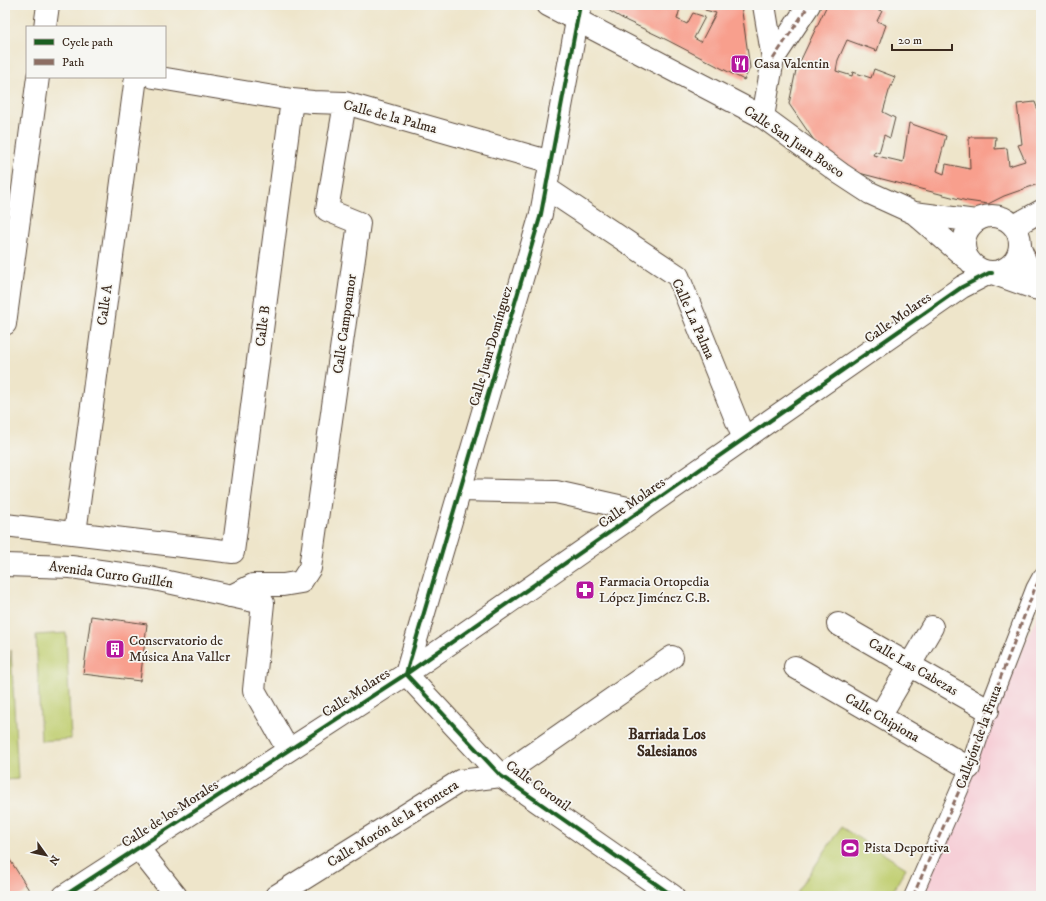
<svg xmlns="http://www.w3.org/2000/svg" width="1046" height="901" font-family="'IM FELL DW Pica',serif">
  <rect width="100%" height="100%" fill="#f6f6f2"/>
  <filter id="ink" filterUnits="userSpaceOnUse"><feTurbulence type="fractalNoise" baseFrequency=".025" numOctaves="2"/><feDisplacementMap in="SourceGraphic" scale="8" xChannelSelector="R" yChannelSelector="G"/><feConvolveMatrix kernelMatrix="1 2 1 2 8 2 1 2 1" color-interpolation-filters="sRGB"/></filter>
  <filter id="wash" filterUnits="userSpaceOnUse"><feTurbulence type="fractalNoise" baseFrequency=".012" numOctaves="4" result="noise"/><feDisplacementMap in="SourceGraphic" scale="16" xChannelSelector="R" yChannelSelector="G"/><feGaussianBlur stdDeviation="0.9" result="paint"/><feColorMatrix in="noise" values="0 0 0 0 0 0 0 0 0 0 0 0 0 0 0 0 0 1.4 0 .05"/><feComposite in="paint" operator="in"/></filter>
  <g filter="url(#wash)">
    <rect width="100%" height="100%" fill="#eee5ca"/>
    <!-- built -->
    <path fill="#f6cfd7" d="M1041,606V896H921L999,704Z"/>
    <!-- green -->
    <path fill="#c0ce6f" stroke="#7e7c46" d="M66,633L71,739L41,741L36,635Z
      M11,650L18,779L5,780V705Z
      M841,827L906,868L890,896H795Z"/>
    <g id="blocks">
      <!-- building -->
      <path fill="#f89f8d" d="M599,5H681L677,19L687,24L693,13L705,17L694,38L701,42L716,13L705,10L706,5H741L750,68L744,80L667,40L627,21Z
        M827,5H875L873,8L882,11L877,21L886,25L877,51L847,40L838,60L836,71L852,76L853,72L871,78L874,69L895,77L889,91L883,112L895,118L890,138L884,135L879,153L875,151L873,155L903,162L909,123L946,136L937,171L944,174L946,164L970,169L969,137H996L995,149L1007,148L1009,166L1025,161L1018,145L1022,144L1017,104L1035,102L1041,118V183L1004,196L988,204L967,201L859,173L824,151L813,139L789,104L796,70Z
        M1041,246V265L1032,255Z
        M91,616L147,624L140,681L83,674Z
        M5,852L29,890L20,896H5Z"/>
    </g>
  </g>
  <g filter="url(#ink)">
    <use href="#blocks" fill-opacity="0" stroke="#564638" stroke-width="1"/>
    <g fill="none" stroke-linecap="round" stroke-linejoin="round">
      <!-- pedestrian casing -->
      <g stroke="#564638" stroke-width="19">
        <path id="pedestrian" d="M913,896L969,768L988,710L1035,588L1041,577"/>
      </g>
      <!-- minor casing -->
      <g stroke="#564638" stroke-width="24">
        <path id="minor" d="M773,59L809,5
          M154,77L292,100L313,102L345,103L551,162
          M763,117L773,59L764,5
          M546,188L678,276L744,439
          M1014,226L1041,211
          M460,490L556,492L641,511
          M5,525L233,552L292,100
          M75,533L136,77
          M231,596L253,585H283L301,582L310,568L359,223L327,210L345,103
          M838,624L988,710
          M795,667L969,768
          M406,674L541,214L580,5
          M880,716L932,627
          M276,896L460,781L501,776L672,657"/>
      </g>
      <!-- tertiary casing -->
      <g stroke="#564638" stroke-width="24">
        <path id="tertiary" d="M548,5L763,117L841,174L870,193L914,213L967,259
          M45,27L48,5
          M914,213L976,221
          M964 244a28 28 0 1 1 56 0a28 28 0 1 1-56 0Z
          M1020,248L1026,263L1041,278
          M992,273L1034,288L1041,289
          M5,324L38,77
          M5,565L71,567L150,578L263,603L254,690L288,750
          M406,674L501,776L673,896
          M138,848L176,896
          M64,896L406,674L962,287L989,273"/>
      </g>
      <!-- pedestrian -->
      <use href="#pedestrian" stroke="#fff" stroke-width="17"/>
      <!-- minor -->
      <use href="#minor" stroke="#fff" stroke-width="22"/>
      <!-- tertiary -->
      <use href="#tertiary" stroke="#fff" stroke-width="22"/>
      <!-- quiet -->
      <path stroke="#8d6e63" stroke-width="3" stroke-dasharray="6 3" stroke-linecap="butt" d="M773,59L809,5
        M913,896L969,768L988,710L1035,588L1041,577"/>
      <!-- cycleway casing -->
      <g stroke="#f6f6f2" stroke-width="6">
        <path id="cycleway" d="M580,5L541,214L406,674L501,776L673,896
          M64,896L406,674L962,287L989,273H992"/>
      </g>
      <!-- cycleway -->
      <use href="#cycleway" stroke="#1b5e20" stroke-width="4"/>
    </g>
  </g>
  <!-- icons -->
  <defs>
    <g id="restaurant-square" transform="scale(1)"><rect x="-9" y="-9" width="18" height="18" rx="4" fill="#b5179e" stroke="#f6f6f2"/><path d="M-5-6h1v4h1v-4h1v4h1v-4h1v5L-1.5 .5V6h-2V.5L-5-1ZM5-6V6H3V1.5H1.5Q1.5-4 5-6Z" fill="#fff"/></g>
    <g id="pharmacy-square" transform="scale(1)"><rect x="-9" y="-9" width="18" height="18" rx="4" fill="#b5179e" stroke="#f6f6f2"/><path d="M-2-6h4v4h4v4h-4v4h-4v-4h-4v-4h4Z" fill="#fff"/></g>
    <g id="building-square" transform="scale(1)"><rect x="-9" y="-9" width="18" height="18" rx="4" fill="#b5179e" stroke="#f6f6f2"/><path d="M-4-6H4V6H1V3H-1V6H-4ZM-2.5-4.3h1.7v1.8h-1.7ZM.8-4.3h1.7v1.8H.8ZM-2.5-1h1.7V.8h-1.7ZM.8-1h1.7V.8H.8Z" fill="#fff"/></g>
    <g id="stadium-square" transform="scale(1)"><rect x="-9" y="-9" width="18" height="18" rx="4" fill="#b5179e" stroke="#f6f6f2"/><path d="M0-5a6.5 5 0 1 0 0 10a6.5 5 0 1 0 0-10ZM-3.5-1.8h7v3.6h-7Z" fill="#fff"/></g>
  </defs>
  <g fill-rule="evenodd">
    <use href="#restaurant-square" x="740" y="64"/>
    <use href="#pharmacy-square" x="585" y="590"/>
    <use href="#building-square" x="115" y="649"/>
    <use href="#stadium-square" x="850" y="848"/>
  </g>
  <g text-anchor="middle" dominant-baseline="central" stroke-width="3.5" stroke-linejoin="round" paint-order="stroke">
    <!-- poi labels -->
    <g font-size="14" fill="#3b2a1e" stroke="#f6f6f2" text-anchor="start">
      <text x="754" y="64">Casa Valentin</text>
      <text x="599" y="582">Farmacia Ortopedia<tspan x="599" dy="16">López Jiménez C.B.</tspan></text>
      <text x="129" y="641">Conservatorio de<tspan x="129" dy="16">Música Ana Valler</tspan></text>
      <text x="864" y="848">Pista Deportiva</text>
    </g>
    <!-- street labels -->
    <g font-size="14" fill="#3b2a1e" stroke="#f6f6f2">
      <text transform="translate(390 117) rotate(15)">Calle de la Palma</text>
      <text transform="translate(794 142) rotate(34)">Calle San Juan Bosco</text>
      <text transform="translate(105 305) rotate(-82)">Calle A</text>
      <text transform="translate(898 318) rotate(-35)">Calle Molares</text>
      <text transform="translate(693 319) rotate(66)">Calle La Palma</text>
      <text transform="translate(345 324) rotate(-82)">Calle Campoamor</text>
      <text transform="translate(263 326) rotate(-83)">Calle B</text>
      <text transform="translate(491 346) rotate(-74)">Calle Juan Domínguez</text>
      <text transform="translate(632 503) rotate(-35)">Calle Molares</text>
      <text transform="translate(111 575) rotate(8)">Avenida Curro Guillén</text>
      <text transform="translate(913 667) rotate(30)">Calle Las Cabezas</text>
      <text transform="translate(356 693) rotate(-33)">Calle Molares</text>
      <text transform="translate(882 718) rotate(30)">Calle Chipiona</text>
      <text transform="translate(979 737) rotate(-70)">Callejón de la Fruta</text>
      <text transform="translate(538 786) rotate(36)">Calle Coronil</text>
      <text transform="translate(170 814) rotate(-33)">Calle de los Morales</text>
      <text transform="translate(393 824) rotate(-32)">Calle Morón de la Frontera</text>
    </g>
    <!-- neighbourhood labels -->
    <g font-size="15" font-weight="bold" fill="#3b2a1e" stroke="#f6f6f2">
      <text x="667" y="734">Barriada Los<tspan x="667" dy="17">Salesianos</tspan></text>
    </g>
  </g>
  <!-- margin -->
  <rect width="1046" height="901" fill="none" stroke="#f6f6f2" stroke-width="20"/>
  <!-- legend -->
  <rect x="26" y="26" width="140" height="52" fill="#f6f6f2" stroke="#aba49d"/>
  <rect x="34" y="39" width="20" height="6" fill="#1b5e20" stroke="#aba49d"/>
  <text x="62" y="46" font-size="12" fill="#3b2a1e">Cycle path</text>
  <rect x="34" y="59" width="20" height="6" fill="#8d6e63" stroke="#aba49d"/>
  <text x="62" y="66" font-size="12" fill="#3b2a1e">Path</text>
  <!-- north arrow -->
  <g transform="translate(46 855) rotate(123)" stroke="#f6f6f2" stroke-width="3" paint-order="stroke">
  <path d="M0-3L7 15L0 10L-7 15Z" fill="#3b2a1e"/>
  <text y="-6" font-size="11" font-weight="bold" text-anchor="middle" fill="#3b2a1e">N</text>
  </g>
  <!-- scale -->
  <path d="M892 44v6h60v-6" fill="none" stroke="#3b2a1e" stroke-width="2"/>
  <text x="898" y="44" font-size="12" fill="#3b2a1e" stroke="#f6f6f2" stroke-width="3" paint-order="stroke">20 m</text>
</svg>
